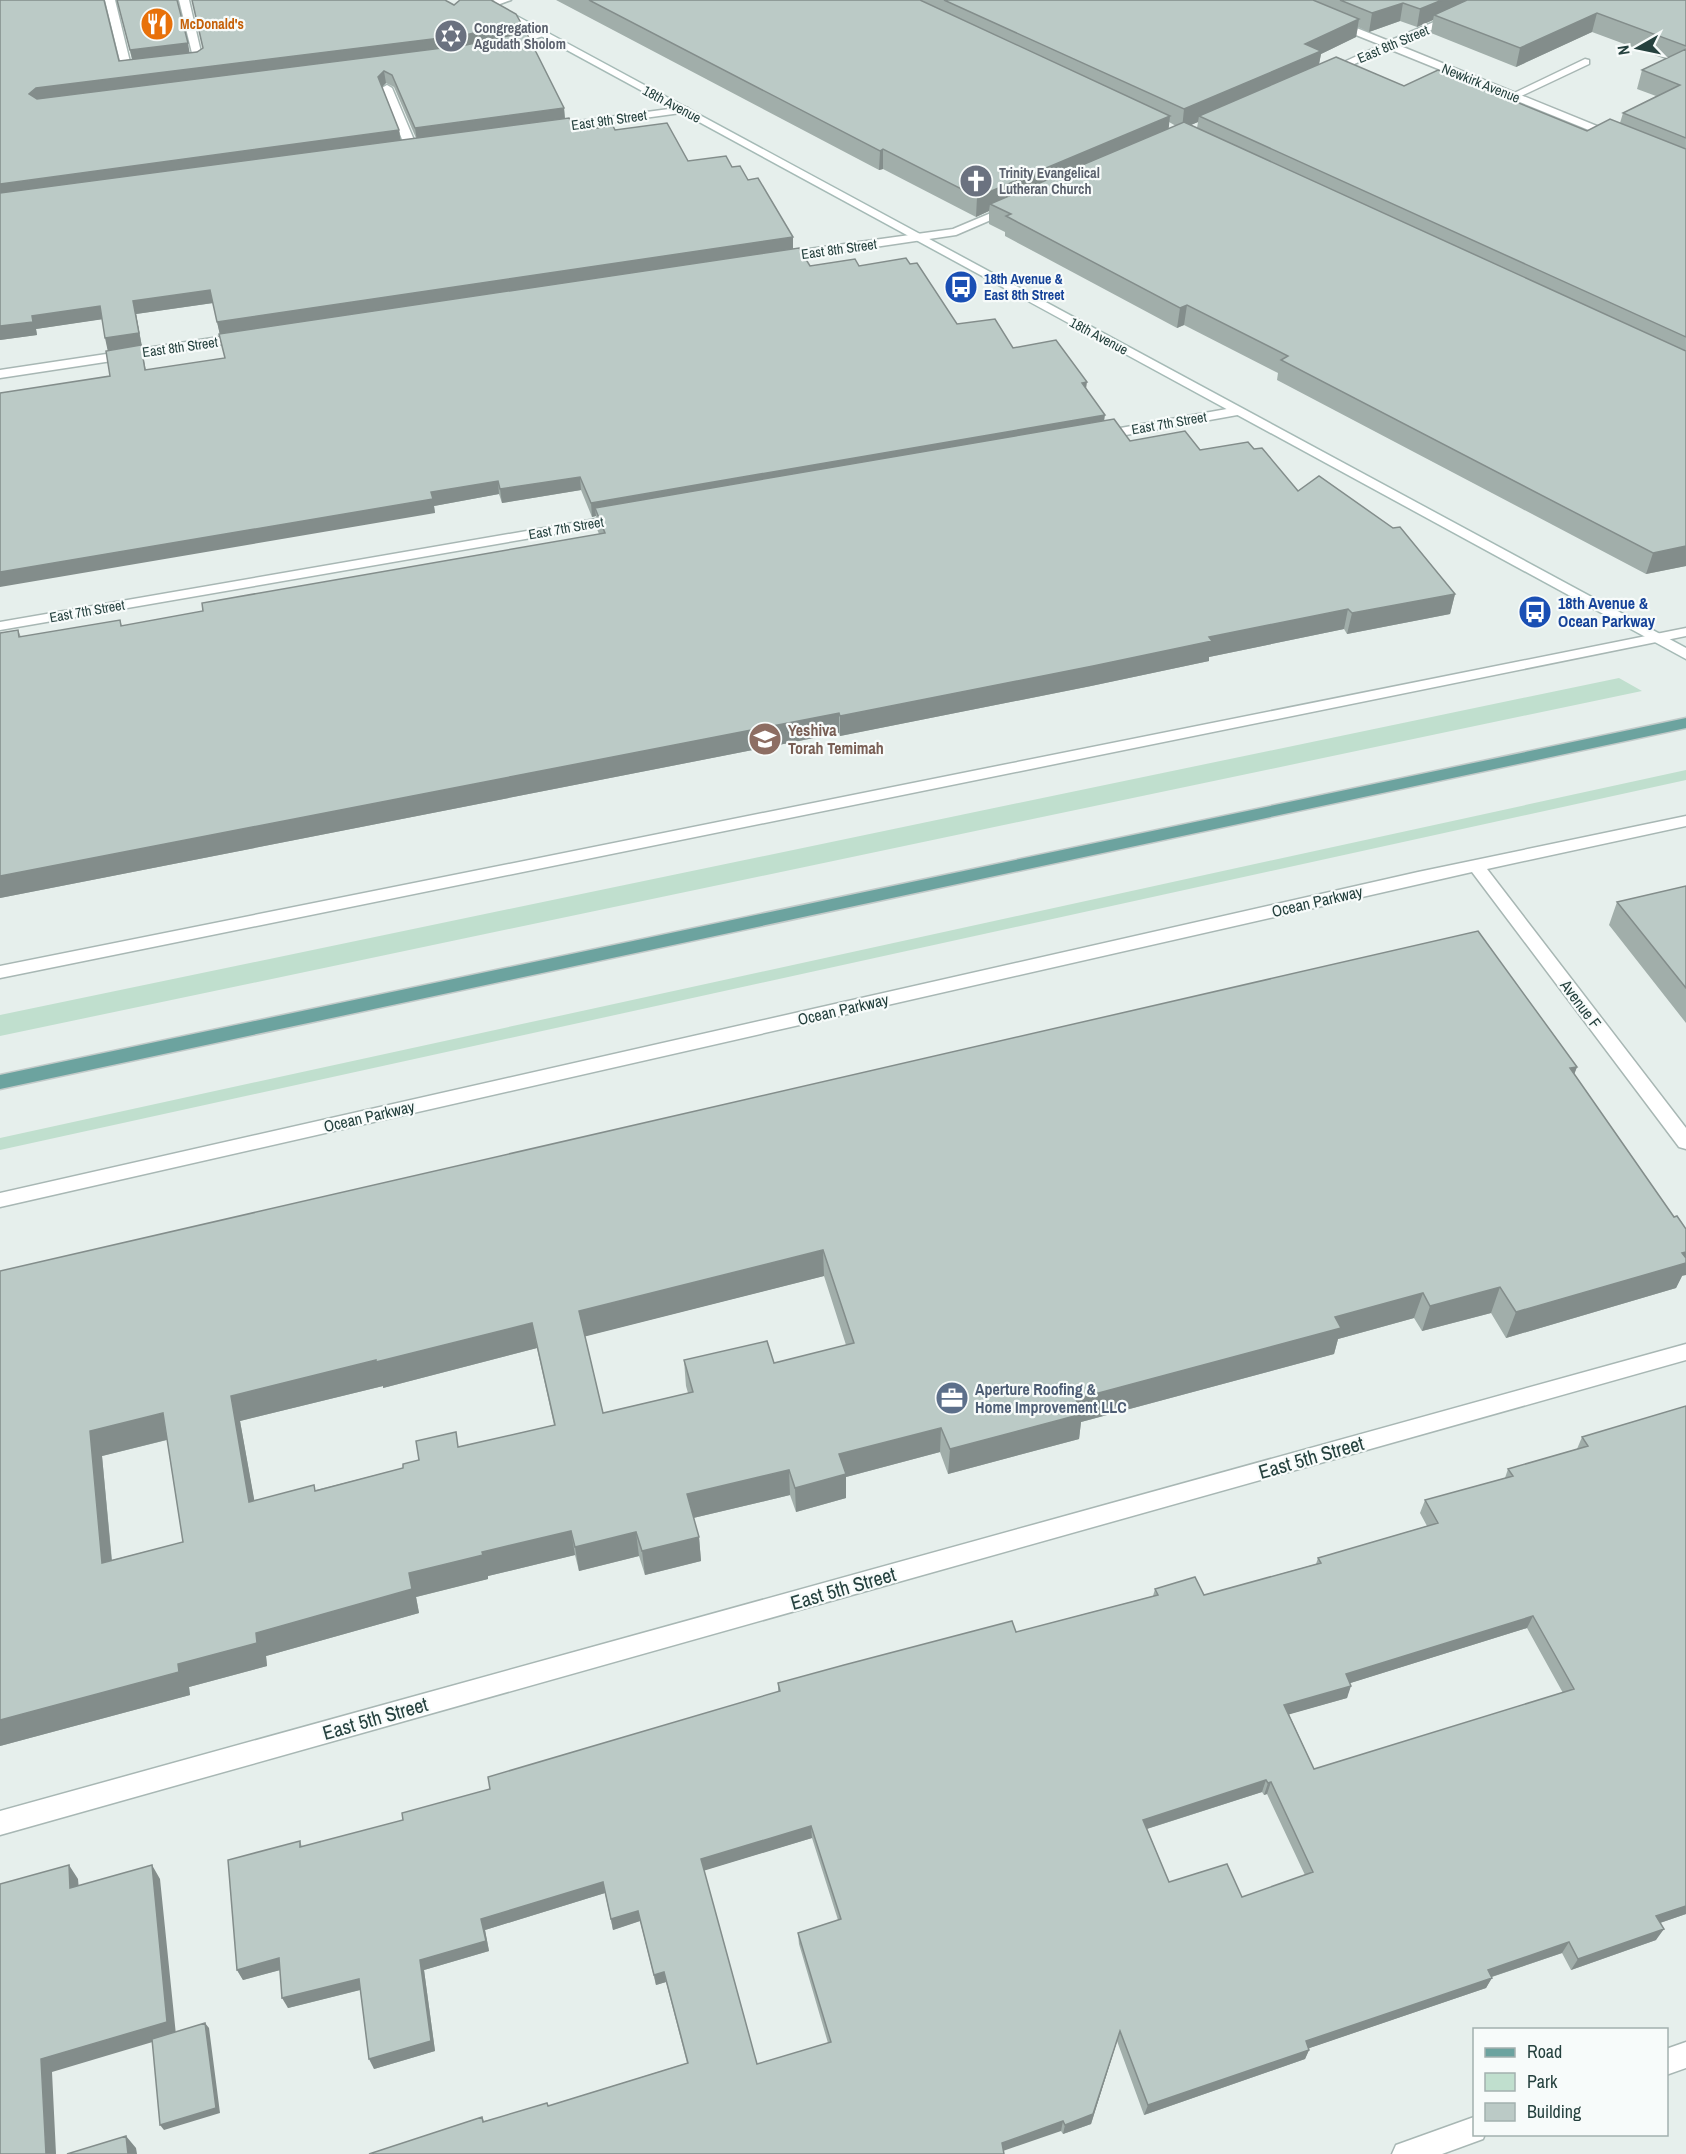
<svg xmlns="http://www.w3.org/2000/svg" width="1686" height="2154" font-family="'Archivo Narrow',sans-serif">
  <rect width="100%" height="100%" fill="#e6efec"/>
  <!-- green -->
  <path fill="#c0dfce" d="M1619,678L1642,691L0,1036V1015Z
    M1686,770V780L0,1150V1138Z"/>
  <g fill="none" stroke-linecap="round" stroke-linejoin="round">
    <!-- lane casing -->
    <g stroke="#a8b7b4" stroke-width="3">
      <path id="lane" d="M105,0H115L131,66H145V70L127,72L122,69Z
        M179,0H189L203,61L183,65L178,62L193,57Z
        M495,0H511L489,8L484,5Z
        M542,30L547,33L546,35L507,48L502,45Z
        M1585,59L1589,60V64L1517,98L1508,96Z
        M387,85L392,88L417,147L415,149L405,147L382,88Z"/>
    </g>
    <!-- street casing -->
    <g stroke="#a8b7b4" stroke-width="3">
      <path id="street" d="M1486,0H1499L1398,45L1619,135V139H1611L1389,49L1331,74L1322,72L1381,45L1331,25V21H1339L1389,41Z
        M684,107L688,108V112L549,131L544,128L549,125Z
        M1010,205L1014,206V210L956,235L780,261L774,257L780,253L953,229Z
        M246,333L252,337L250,340L0,378V370Z
        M1238,407L1244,411L1243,414L1098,440L1091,436L1098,432Z
        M619,515L624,516V522L0,630V622Z
        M1686,628V636L0,978V966Z
        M1686,816V826L1487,869L1686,1128V1149L1679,1147L1472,872L0,1207V1193L1418,872Z
        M1686,1344V1360L0,1835V1811Z
        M1686,2042V2068L1666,2075V2049Z
        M1474,2117V2134H1485L1483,2139L1442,2154H1392L1396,2145Z"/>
    </g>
    <!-- secondary casing -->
    <g stroke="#a5bab6" stroke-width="3">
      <path id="secondary" d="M475,0H487L1686,648V659Z"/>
    </g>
    <!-- primary casing -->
    <g stroke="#c2cac9" stroke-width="3">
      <path id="primary" d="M1686,718V728L0,1089V1075Z"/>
    </g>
    <!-- lane -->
    <use href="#lane" fill="#fff" fill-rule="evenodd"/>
    <!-- street -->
    <use href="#street" fill="#fff" fill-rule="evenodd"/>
    <!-- secondary -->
    <use href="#secondary" fill="#fff" fill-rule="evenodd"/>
    <!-- primary -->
    <use href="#primary" fill="#6ca39f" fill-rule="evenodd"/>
  </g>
  <!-- wall -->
  <path fill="#a1aeaa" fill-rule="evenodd" d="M117,0L190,53L454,5L522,33L564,108L565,118L575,131L615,130L688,161L732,167L748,180L793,249L810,266H859L957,324L1013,348L1086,389L1104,421L1130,441L1200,450L1254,449L1298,491L1455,594L1450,614L1347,634L1344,629L1209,657V661L1091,686L840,736L839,733L0,898V633L18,630L21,637L120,620L122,626L203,611L599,534L597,529L596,516L592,517L581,490L502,503L499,494L434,506L435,513L110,376L108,350L102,319L36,329L37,335L0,340L119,61L132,59ZM386,83L394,87L416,138L401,140L399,130L382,87ZM213,303L225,358L146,370L141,347H142L136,314Z
    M556,0H1686V566L1646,574L1277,380L1278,373L1184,325L1177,328L1005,236V232L989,224V211L976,217L883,169L879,170ZM1433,20L1431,33L1516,67L1592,32L1665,59L1642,70L1637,89L1656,96L1623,113L1620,123L1587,131L1319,64L1321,54L1356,37L1358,27L1369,32L1400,21L1417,27ZM1169,122L1176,126L1168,129ZM1198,122L1197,128L1190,125Z
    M1686,886V1023L1609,925L1617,902Z
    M1577,1067L1574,1074L1682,1276L1676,1288L1506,1338L1491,1313L1422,1331L1414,1318L1338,1339L1334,1354L1081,1422L1079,1439L948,1474L940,1452L846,1477V1498L796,1512L790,1495L693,1518L699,1537L701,1561L645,1575L639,1556L579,1571L575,1555L488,1576V1579L416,1597L419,1613L266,1656L267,1666L189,1687L190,1695L0,1746V1271ZM824,1276L846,1345L774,1363L684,1360L686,1386L688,1393L603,1413L585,1336ZM537,1348L554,1425L459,1447L419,1460L403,1468L316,1490L254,1500L240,1421L383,1386V1388ZM167,1440L183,1542L112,1560L102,1456Z
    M1686,1406V1914L1660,1923L1656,1940L1571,1970L1562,1953L1492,1977L1486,1988L1309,2048V2050L1305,2059L1144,2115L1117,2041L1091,2124L1063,2134L1061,2131L369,2154L482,2117L484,2121L548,2106L687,2063L666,1982L656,1985L640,1921L613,1930L605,1893L485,1930L489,1951L424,1970L435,2051L374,2069L360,1990L288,2008L280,1970L243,1980L237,1970L300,1841L302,1847L403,1820L490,1789L778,1692V1683L1016,1632L1153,1596L1155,1589L1204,1595L1316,1564L1318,1558L1427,1526L1420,1513L1425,1500L1505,1478L1508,1469L1577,1449L1582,1437ZM1527,1628L1563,1693L1314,1769L1289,1714L1347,1698L1350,1683ZM1262,1792L1264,1795L1267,1794L1305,1875L1242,1897L1169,1882L1147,1829ZM812,1838L838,1920L798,1933L799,1944L828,2043L757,2064L704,1870Z"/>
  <!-- shaded-wall -->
  <path fill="#838d8b" d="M1442,0H1480L1434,15L1433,20L1417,27L1420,9Z
    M1403,3L1400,21L1369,32L1372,13Z
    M1597,13L1592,32L1516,67L1520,48Z
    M1359,19L1356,37L1321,54L1318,69L1199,116L1198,122L1182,129L1184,109L1305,44Z
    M521,23L522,35L467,47L40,101L29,94L36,88Z
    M188,43L190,55L133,63L130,50Z
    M384,71L386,83L380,89L378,77Z
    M564,108L565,121L417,141L415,128Z
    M1170,116L1168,135L990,204L989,211L976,217L977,197Z
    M399,130L401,143L0,197V184Z
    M883,149V169L879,170L880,151Z
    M793,237V250L220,335L217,322Z
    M210,290L213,303L136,314L142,347H141L148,383L108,352L105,338L133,301Z
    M1187,305L1184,325L1177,328L1180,308Z
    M100,306L104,319L36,329L37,335L0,340V326L32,316Z
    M1087,382L1085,396L1082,383Z
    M1105,415L1103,428L595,508L596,516L592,517L591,503Z
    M580,477L581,490L502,503L500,489Z
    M498,481L499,494L434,506L435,513L0,587V572L431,492Z
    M1686,546V566L1646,574L1653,553Z
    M1455,594L1450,614L1347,634L1352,613Z
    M1348,609L1344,629L1209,657V661L1091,686L840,736V716L1209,637Z
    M839,713V733L0,898V876Z
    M1577,1067L1567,1093L1570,1068Z
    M823,1250L824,1276L583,1337L579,1311Z
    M1686,1252V1275L1682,1276L1676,1288L1506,1338L1516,1312Z
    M1500,1287L1491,1313L1422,1331L1430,1306Z
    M1423,1293L1414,1318L1338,1339L1334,1354L1081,1422L1079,1439L948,1474L950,1449L1076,1399L1335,1317Z
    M532,1323L537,1348L383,1388V1386L240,1421L259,1526L249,1502L231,1396L376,1360Z
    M163,1413L174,1438L102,1456L114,1586L102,1563L90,1431Z
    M941,1428L940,1452L846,1477V1498L796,1512L795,1488L839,1454Z
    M789,1470L790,1495L689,1519L687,1494Z
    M571,1531L575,1555L488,1576V1579L416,1597L419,1613L266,1656L267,1666L189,1687L190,1695L0,1746V1720L178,1664L256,1633L409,1573L482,1552Z
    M636,1532L639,1556L579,1571L575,1547Z
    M699,1537L701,1561L645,1575L642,1551Z
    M1533,1616L1527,1628L1341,1686L1346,1674Z
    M1351,1686L1347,1698L1280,1717L1284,1705Z
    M1266,1780L1262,1792L1140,1831L1143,1820Z
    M1271,1782L1267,1794L1264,1795L1268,1783Z
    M811,1826L812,1838L703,1871L701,1859Z
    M69,1865L78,1879L80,1902L70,1888Z
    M152,1865L160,1879L176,2035L52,2072L56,2154H46L41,2059Z
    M603,1882L605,1893L485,1930L489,1951L424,1970L435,2051L374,2069L369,2059L420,1960L481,1919Z
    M1686,1906V1914L1648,1927L1656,1916Z
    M638,1911L640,1921L613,1930L611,1919Z
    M1664,1929L1656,1940L1571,1970L1578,1959Z
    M1569,1942L1562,1953L1482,1980L1488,1970Z
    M279,1958L284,1969L243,1980L237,1970Z
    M664,1972L666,1982L656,1985L654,1975Z
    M1492,1978L1486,1988L1301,2051L1306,2041Z
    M359,1979L364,1989L288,2008L282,1998Z
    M205,2023L209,2028L220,2113L164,2130L160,2125Z
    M1117,2041L1091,2124L1063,2134L1065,2125Z
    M1309,2050L1305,2059L1144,2115L1148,2105Z
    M1063,2121L1061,2131L1000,2152L1002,2143Z
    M126,2136L136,2148L137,2154H128Z"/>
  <!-- building -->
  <path fill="#bbcac6" stroke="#838d8b" stroke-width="1.5" fill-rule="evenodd" d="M0,0H104L119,61L197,52L203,48L192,0H445L454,5L460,0H491L516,14L521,23L465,35L36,88L29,94L37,99L466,45L526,32L564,108L415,128L392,75L384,71L378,77L399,130L0,184Z
    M117,0H177L188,43L130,50Z
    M589,0H920L1170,116L977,197L883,149L880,151Z
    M944,0H1313L1359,19L1305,44L1321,51L1184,109Z
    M1340,0H1442L1420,9L1403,3L1372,13Z
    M1467,0H1686V46L1597,13L1520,48L1434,15Z
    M1686,49V138L1623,113L1680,85L1642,70Z
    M1336,57L1404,86L1438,70L1587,131L1610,119L1686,149V337L1199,116Z
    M569,118L575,131L613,126L615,130L667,123L688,161L726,156L732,167L740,166L748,180L758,178L793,237L217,322L210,290L133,301L139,333L105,338L100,306L32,316L33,322L0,326V193Z
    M1184,122L1686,351V546L1653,553L1281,360L1288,356L1187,305L1180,308L1006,216L1011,214L990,204Z
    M799,248L810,266L855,259L859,266L906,258L910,264L917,263L957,324L995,319L1013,348L1056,340L1087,382L1082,383L1105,415L591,503L580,477L500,489L498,481L431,492L433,499L0,572V393L110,376L106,351L141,345L145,370L225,358L219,334Z
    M1114,419L1130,441L1185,431L1200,450L1248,442L1254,449L1262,448L1298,491L1319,476L1393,528L1400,527L1455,594L1352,613L1348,609L1209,637L1212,641L1093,666L840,716L839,713L0,876V633L18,630L19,637L120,620L121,626L203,611L202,603L605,533L595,508Z
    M1686,886V988L1617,902Z
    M1478,931L1577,1067L1570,1068L1674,1217L1677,1216L1686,1229V1252L1682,1253L1686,1258V1263L1516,1312L1500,1287L1430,1306L1423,1293L1335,1317L1341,1328L1076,1399L1082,1414L950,1449L941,1428L839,1454L846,1474L795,1488L789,1470L687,1494L699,1537L642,1551L636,1532L575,1547L571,1531L482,1552L483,1555L409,1573L412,1589L256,1633L257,1643L178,1664L179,1672L0,1720V1271ZM823,1250L854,1343L774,1363L767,1341L684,1360L693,1392L603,1413L579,1311ZM532,1323L555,1425L458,1447L456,1432L416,1441L419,1460L403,1464V1468L315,1491L314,1485L249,1502L231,1396L376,1360V1362ZM163,1413L183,1542L102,1563L90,1431Z
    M1686,1406V1906L1656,1916L1664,1929L1578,1959L1569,1942L1488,1970L1492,1978L1306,2041L1309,2050L1148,2105L1120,2031L1093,2114L1065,2125L1063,2121L1002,2143L1004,2154H369L482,2117L483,2122L547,2103L548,2106L688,2063L664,1972L654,1975L638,1911L611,1919L603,1882L481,1919L486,1941L420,1960L431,2041L369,2059L359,1979L282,1998L279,1958L237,1970L228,1860L300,1841V1847L403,1820L402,1813L490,1789L488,1777L780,1691L778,1683L844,1665L1012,1621L1016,1632L1158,1595L1155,1589L1195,1577L1204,1595L1321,1563L1318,1558L1438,1523L1425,1500L1513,1476L1508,1469L1588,1446L1582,1437ZM1533,1616L1574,1689L1314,1769L1284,1705L1351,1686L1346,1674ZM1266,1780L1268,1783L1271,1782L1313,1872L1242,1897L1227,1864L1169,1882L1143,1820ZM811,1826L841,1919L798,1933L831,2042L757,2064L701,1859Z
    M69,1865L70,1888L152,1865L167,2022L41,2059L46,2154H0V1884Z
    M205,2023L216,2108L160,2125L152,2039Z
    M126,2136L128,2154H67Z"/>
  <!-- icons -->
  <defs>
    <g id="restaurant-disc" transform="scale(1.725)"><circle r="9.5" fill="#e8710a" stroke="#f7fbfa"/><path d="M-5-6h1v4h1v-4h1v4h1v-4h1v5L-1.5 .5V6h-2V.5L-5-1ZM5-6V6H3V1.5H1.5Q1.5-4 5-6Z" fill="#fff"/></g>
    <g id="synagogue-disc" transform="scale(1.725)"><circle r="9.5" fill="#6b7280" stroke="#f7fbfa"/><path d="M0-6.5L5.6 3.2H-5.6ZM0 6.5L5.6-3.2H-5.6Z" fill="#fff"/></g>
    <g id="church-disc" transform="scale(1.725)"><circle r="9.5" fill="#6b7280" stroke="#f7fbfa"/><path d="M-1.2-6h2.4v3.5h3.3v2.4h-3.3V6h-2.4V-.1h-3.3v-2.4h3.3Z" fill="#fff"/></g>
    <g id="bus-disc" transform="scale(1.725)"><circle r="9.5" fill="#1a4fb4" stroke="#f7fbfa"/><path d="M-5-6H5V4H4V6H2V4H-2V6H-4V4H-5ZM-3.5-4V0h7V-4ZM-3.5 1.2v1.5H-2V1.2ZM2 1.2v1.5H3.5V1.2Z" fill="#fff"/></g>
    <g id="school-disc" transform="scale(1.725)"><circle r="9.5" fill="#8d6e63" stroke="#f7fbfa"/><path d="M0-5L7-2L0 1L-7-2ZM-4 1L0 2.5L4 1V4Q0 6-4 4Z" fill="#fff"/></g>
    <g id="office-disc" transform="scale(1.725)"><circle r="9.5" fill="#5c6f8a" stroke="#f7fbfa"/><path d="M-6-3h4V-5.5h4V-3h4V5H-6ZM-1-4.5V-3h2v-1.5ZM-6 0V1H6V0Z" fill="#fff"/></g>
  </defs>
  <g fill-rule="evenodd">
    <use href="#restaurant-disc" x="157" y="24"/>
    <use href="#synagogue-disc" x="451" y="36"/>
    <use href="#church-disc" x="976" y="181"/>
    <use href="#bus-disc" x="961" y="287"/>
    <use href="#bus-disc" x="1535" y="612"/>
    <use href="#school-disc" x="765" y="739"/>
    <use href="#office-disc" x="952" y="1398"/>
  </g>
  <g text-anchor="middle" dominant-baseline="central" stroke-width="4.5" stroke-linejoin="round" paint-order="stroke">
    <!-- far-food labels -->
    <g font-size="14" font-weight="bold" fill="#c56008" stroke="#f7fbfa" text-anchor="start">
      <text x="180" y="24">McDonald's</text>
    </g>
    <!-- far-worship labels -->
    <g font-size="14" font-weight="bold" fill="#5b616d" stroke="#f7fbfa" text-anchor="start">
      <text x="474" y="28">Congregation<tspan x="474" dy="16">Agudath Sholom</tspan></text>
      <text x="999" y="173">Trinity Evangelical<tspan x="999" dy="16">Lutheran Church</tspan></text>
    </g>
    <!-- far-street labels -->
    <g font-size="14" fill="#25413e" stroke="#f7fbfa">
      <text transform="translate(1393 44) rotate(-23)">East 8th Street</text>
      <text transform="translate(1481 83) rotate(22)">Newkirk Avenue</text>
      <text transform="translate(672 104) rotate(28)">18th Avenue</text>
      <text transform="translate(609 120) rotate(-8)">East 9th Street</text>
      <text transform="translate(839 249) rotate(-8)">East 8th Street</text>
      <text transform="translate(1099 336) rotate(28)">18th Avenue</text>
      <text transform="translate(180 347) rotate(-8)">East 8th Street</text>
      <text transform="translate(1169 423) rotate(-10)">East 7th Street</text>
      <text transform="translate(566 528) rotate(-10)">East 7th Street</text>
      <text transform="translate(87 611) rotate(-10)">East 7th Street</text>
    </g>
    <!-- far-transit labels -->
    <g font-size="14" font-weight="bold" fill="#164399" stroke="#f7fbfa" text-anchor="start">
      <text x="984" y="279">18th Avenue &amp;<tspan x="984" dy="16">East 8th Street</tspan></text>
    </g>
    <!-- transit labels -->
    <g font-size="16" font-weight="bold" fill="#164399" stroke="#f7fbfa" text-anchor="start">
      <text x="1558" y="603">18th Avenue &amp;<tspan x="1558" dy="18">Ocean Parkway</tspan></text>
    </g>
    <!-- education labels -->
    <g font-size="16" font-weight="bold" fill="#785e54" stroke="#f7fbfa" text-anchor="start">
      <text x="788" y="730">Yeshiva<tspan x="788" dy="18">Torah Temimah</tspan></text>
    </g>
    <!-- street labels -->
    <g font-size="16" fill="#25413e" stroke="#f7fbfa">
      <text transform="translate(1317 901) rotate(-13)">Ocean Parkway</text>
      <text transform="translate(1581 1004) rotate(53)">Avenue F</text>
      <text transform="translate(843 1009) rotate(-13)">Ocean Parkway</text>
      <text transform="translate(369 1116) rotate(-13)">Ocean Parkway</text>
    </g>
    <!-- service labels -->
    <g font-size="16" font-weight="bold" fill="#4e5e75" stroke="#f7fbfa" text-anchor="start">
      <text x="975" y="1389">Aperture Roofing &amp;<tspan x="975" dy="18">Home Improvement LLC</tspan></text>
    </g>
    <!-- near-street labels -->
    <g font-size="20" fill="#25413e" stroke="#f7fbfa">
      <text transform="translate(1311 1457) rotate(-16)">East 5th Street</text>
      <text transform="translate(843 1588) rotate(-16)">East 5th Street</text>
      <text transform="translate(375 1718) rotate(-16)">East 5th Street</text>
    </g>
  </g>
  <!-- legend -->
  <rect x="1473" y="2028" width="195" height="108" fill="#f7fbfa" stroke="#a3b1af" stroke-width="1.5"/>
  <rect x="1485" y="2048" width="30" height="9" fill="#6ca39f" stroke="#a3b1af" stroke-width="1.5"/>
  <text x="1527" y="2058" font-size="18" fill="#25413e">Road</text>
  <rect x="1485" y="2073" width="30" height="18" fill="#c0dfce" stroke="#a3b1af" stroke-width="1.5"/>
  <text x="1527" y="2088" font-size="18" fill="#25413e">Park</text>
  <rect x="1485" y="2103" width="30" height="18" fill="#bbcac6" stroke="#a3b1af" stroke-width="1.5"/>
  <text x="1527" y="2118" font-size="18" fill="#25413e">Building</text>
  <!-- north arrow -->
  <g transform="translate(1638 48) rotate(261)" stroke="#f7fbfa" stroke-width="4.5" paint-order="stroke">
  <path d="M0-4.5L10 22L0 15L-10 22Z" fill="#25413e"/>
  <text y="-9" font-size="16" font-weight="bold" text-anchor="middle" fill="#25413e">N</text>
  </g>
</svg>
